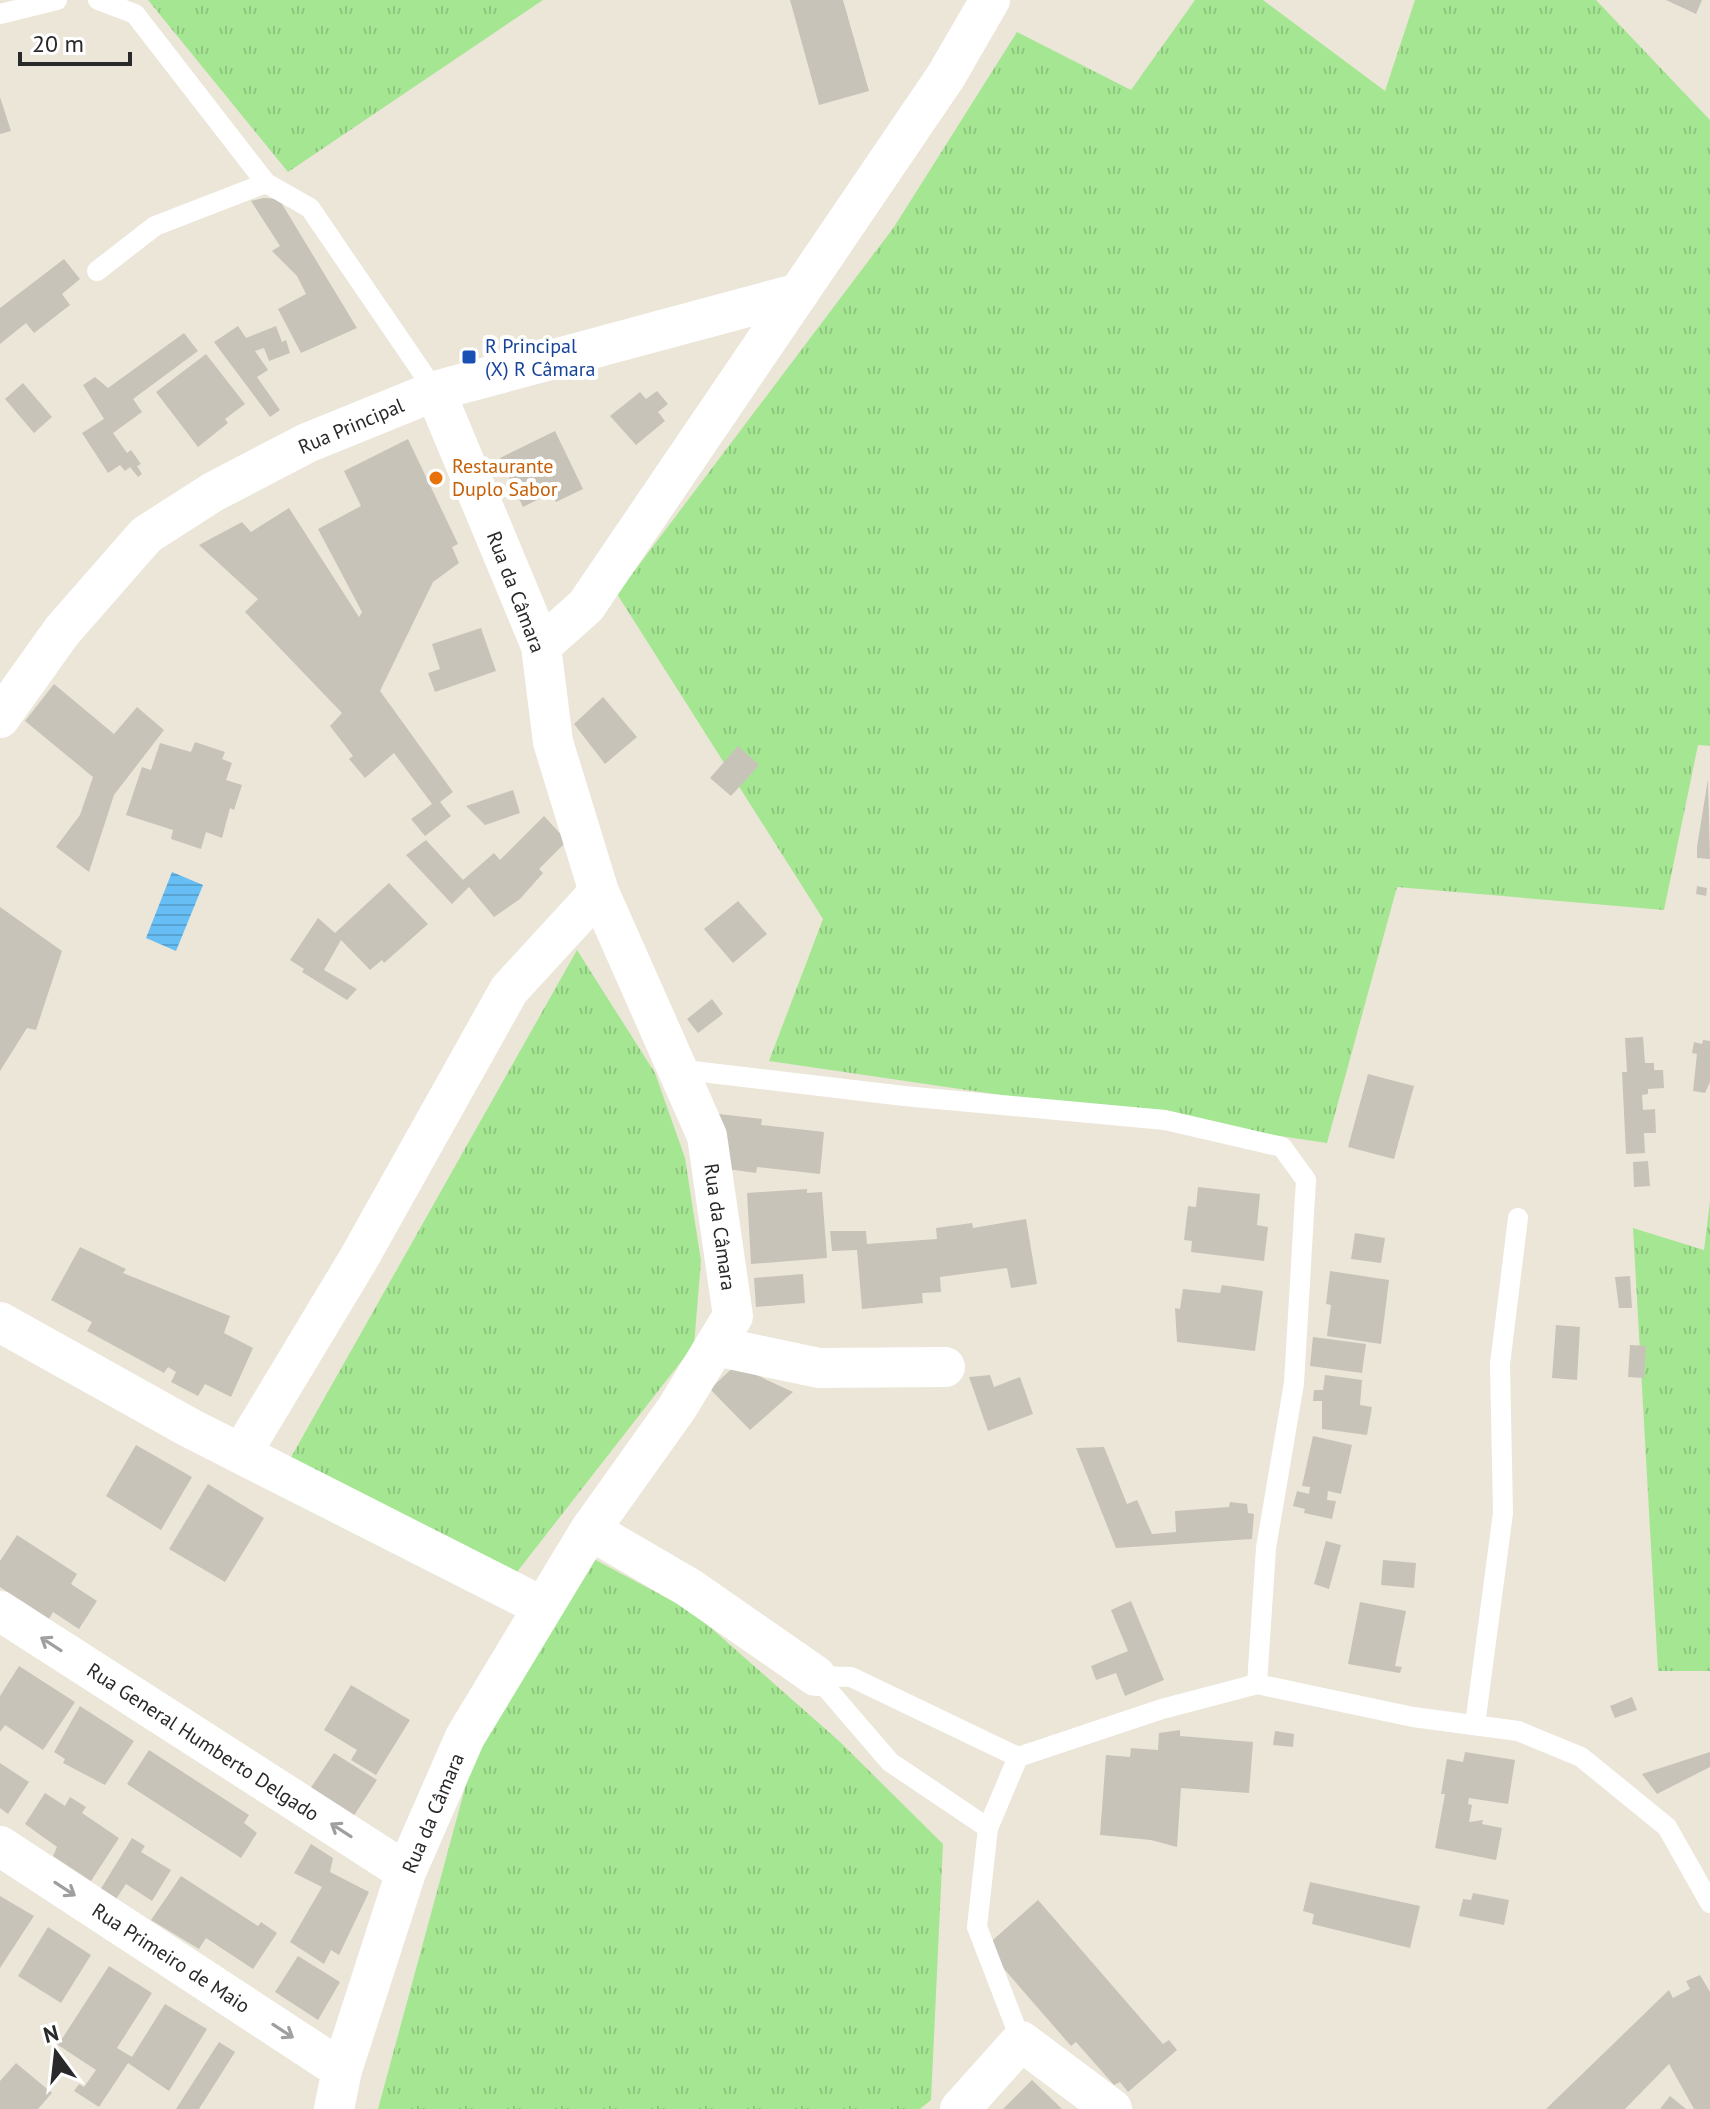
<svg xmlns="http://www.w3.org/2000/svg" width="1710" height="2109" font-family="'PT Sans',sans-serif">
  <defs>
    <pattern id="grass-tufts" width="24" height="20" patternUnits="userSpaceOnUse" patternTransform="scale(2)"><rect width="24" height="20" fill="#a5e692"/><path d="M3 7l-1-3M5 7V3M7 7l1-3M15 17l-1-3M17 17v-4M19 17l1-3" fill="none" stroke="#8ec57e"/></pattern>
    <pattern id="water-rules" width="6" height="5" patternUnits="userSpaceOnUse" patternTransform="scale(2)"><rect width="6" height="5" fill="#66bef5"/><path d="M0 2.5h6" fill="none" stroke="#58a3d2"/></pattern>
  </defs>
  <rect width="100%" height="100%" fill="#ece6d9"/>
  <!-- grass -->
  <path fill="url(#grass-tufts)" d="M148,0H543L288,172Z
    M1195,0H1263L1385,91L1415,0H1596L1710,120V746L1698,745L1664,910L1397,887L1327,1143L769,1061L823,919L617,594L894,227L1017,32L1131,90Z
    M577,950L655,1073L685,1158L701,1261L694,1345L517,1572L290,1459Z
    M1710,1201V1671H1658L1633,1228L1704,1250Z
    M590,1557L693,1612L839,1741L943,1844L931,2100L920,2109H378L474,1755Z"/>
  <!-- water -->
  <path fill="url(#water-rules)" d="M172,872L203,885L176,951L146,938Z"/>
  <!-- building -->
  <path fill="#c7c3b9" d="M790,0H843L869,91L819,105Z
    M1666,0H1702L1696,14Z
    M0,97L11,131L0,134Z
    M264,198L279,199L357,328L301,353L278,309L306,294L297,276L272,251L280,246L251,201Z
    M64,259L80,279L62,294L70,305L34,333L26,323L0,344V308Z
    M238,326L246,338L276,326L282,342L286,340L290,353L269,361L264,348L255,351L268,370L257,377L280,410L270,417L214,342Z
    M184,333L198,351L133,399L142,412L113,433L127,453L131,450L141,464L137,466L142,474L138,477L130,467L125,471L120,465L108,473L82,433L104,419L83,385L95,377L108,388Z
    M206,354L245,404L225,419L228,423L198,447L156,392Z
    M23,383L52,417L34,433L5,399Z
    M657,391L668,404L658,412L665,421L636,445L610,416L640,392L646,399Z
    M555,431L583,489L556,502L551,493L523,507L500,458Z
    M408,439L458,544L452,547L459,563L433,582L380,691L453,792L440,802L451,816L425,836L411,819L432,804L394,753L365,778L349,759L353,756L330,726L342,713L245,612L258,599L199,545L242,522L251,532L289,508L359,617L362,612L318,529L361,506L344,471Z
    M481,628L496,671L435,692L428,673L440,669L432,644Z
    M54,684L114,734L137,707L164,730L114,795L89,872L56,847L80,815L93,777L25,721Z
    M603,697L637,737L605,764L574,724Z
    M195,742L225,752L222,759L232,763L226,780L242,785L234,810L230,808L222,838L206,832L201,849L171,839L173,830L126,815L142,767L151,770L160,743L191,752Z
    M738,746L759,765L731,796L710,778Z
    M1708,779L1710,859L1697,858V847Z
    M513,790L520,813L485,825L466,806Z
    M544,816L567,841L539,869L543,873L520,899L494,917L469,887L452,904L406,855L426,840L463,880L494,853L500,860Z
    M389,883L428,924L384,963L382,960L370,970L341,940L324,970L357,989L347,1000L302,972L304,969L290,960L318,918L335,933Z
    M1697,886L1707,888L1706,896L1696,894Z
    M738,901L767,934L733,963L704,929Z
    M0,907L62,951L36,1030L27,1028L0,1071Z
    M712,999L723,1014L698,1033L687,1019Z
    M1643,1037L1645,1063H1654V1070H1663L1664,1088L1648,1089V1094L1642,1095L1643,1110L1655,1109L1656,1133H1644L1645,1153L1626,1154L1622,1072H1627L1625,1038Z
    M1703,1040L1710,1041V1082L1705,1093L1693,1091L1697,1054L1692,1053L1694,1042L1702,1044Z
    M1368,1074L1414,1086L1394,1159L1348,1147Z
    M719,1114L762,1119L761,1125L824,1132L820,1174L757,1167L756,1173L727,1169Z
    M1648,1161L1650,1186L1634,1187L1633,1162Z
    M1198,1187L1260,1194L1257,1225L1268,1227L1264,1261L1191,1252L1192,1241L1184,1240L1188,1206L1196,1207Z
    M807,1189V1193L822,1192L827,1258L751,1264L747,1193Z
    M1026,1219L1037,1284L1011,1288L1007,1268L940,1277L941,1292L922,1293L923,1303L862,1309L857,1250L832,1251L830,1231H866L867,1244L937,1239L936,1228L972,1223L973,1228Z
    M1355,1233L1385,1238L1381,1263L1351,1259Z
    M80,1247L126,1269L123,1273L230,1316L224,1333L253,1348L231,1397L205,1384L198,1396L171,1382L176,1372L168,1367L164,1373L87,1331L92,1322L51,1300Z
    M1330,1271L1389,1280L1381,1344L1327,1336L1331,1305L1326,1304Z
    M803,1274L805,1303L756,1307L754,1278Z
    M1630,1276L1632,1308H1619L1615,1277Z
    M1222,1285L1263,1291L1255,1351L1177,1342L1175,1308L1180,1309L1183,1289L1220,1293Z
    M1556,1325L1580,1327L1577,1380L1552,1378Z
    M1313,1337L1366,1344L1362,1373L1310,1366Z
    M1630,1345L1646,1346L1644,1378L1628,1377Z
    M741,1360L752,1373L793,1392L750,1430L710,1389Z
    M990,1375L994,1387L1020,1377L1033,1414L988,1431L969,1377Z
    M1325,1375L1362,1380L1360,1405L1372,1407L1367,1435L1322,1429V1401H1313L1314,1390H1323Z
    M1313,1436L1352,1445L1341,1494L1328,1491L1327,1500L1336,1501L1332,1519L1304,1513L1305,1509L1293,1506L1297,1491L1309,1494L1310,1487L1302,1486Z
    M136,1445L192,1477L161,1530L106,1496Z
    M1104,1447L1127,1504L1137,1500L1152,1534L1176,1532L1175,1511L1229,1507L1230,1502L1247,1504L1248,1513L1254,1514L1252,1539L1116,1548L1076,1448Z
    M208,1484L264,1518L225,1582L169,1549Z
    M17,1535L77,1574L71,1584L97,1601L79,1629L53,1612L49,1619L0,1587V1561Z
    M1326,1541L1341,1545L1329,1589L1314,1584Z
    M1383,1560L1416,1563L1414,1588L1381,1585Z
    M1131,1601L1164,1680L1125,1696L1116,1673L1096,1680L1091,1666L1128,1651L1111,1610Z
    M1360,1602L1406,1611L1395,1666L1402,1667L1400,1673L1348,1664Z
    M19,1666L75,1702L43,1750L5,1725L0,1732V1696Z
    M351,1685L410,1720L376,1775L351,1760L357,1750L324,1730Z
    M1632,1697L1637,1710L1615,1718L1610,1706Z
    M80,1706L134,1741L105,1785L63,1763L65,1759L54,1752Z
    M1180,1730V1736L1253,1742L1249,1793L1181,1788L1177,1847L1151,1840L1100,1835L1106,1755L1130,1757L1131,1748L1158,1750L1159,1733Z
    M1275,1731L1294,1734L1293,1747L1273,1745Z
    M149,1750L249,1815L244,1823L257,1833L241,1858L127,1784Z
    M1465,1752L1515,1760L1508,1804L1469,1798L1468,1804L1472,1805L1469,1822L1483,1820L1482,1824L1502,1828L1496,1860L1435,1848L1445,1794H1441L1447,1759L1463,1762Z
    M1710,1752V1767L1657,1794L1642,1774Z
    M334,1753L377,1780L353,1817L310,1789Z
    M0,1763L29,1782L8,1814L0,1808Z
    M45,1793L65,1806L70,1797L86,1807L82,1813L119,1838L91,1881L53,1856L57,1847L25,1824Z
    M132,1838L145,1846L141,1852L171,1870L152,1901L126,1884L112,1905L97,1895Z
    M311,1844L333,1858L330,1872L369,1892L339,1955L331,1950L324,1964L290,1942L322,1887L294,1873Z
    M181,1876L258,1926L261,1922L277,1933L253,1969L206,1938L199,1949L151,1920Z
    M1310,1882L1420,1906L1410,1948L1312,1924L1314,1914L1303,1911Z
    M1473,1893L1509,1900L1504,1925L1459,1916L1463,1899L1471,1900Z
    M0,1896L34,1916L0,1968Z
    M1038,1900L1163,2044L1169,2040L1177,2050L1128,2092L1120,2082L1114,2085L1076,2042L1071,2046L985,1947Z
    M48,1927L91,1955L61,2003L18,1976Z
    M298,1956L340,1982L318,2020L275,1992Z
    M109,1966L152,1993L117,2048L132,2057L165,2004L207,2029L169,2091L128,2063L99,2107L74,2091L79,2084L84,2087L96,2070L58,2045Z
    M1700,1975L1710,1992V2109H1694L1669,2064L1625,2109H1546L1669,1990L1673,1998L1690,1989L1686,1981Z
    M219,2042L235,2052L199,2109H176Z
    M16,2063L52,2093L38,2109H0V2081Z
    M1032,2080L1062,2109H1003Z
    M1670,2096L1686,2109H1660Z"/>
  <g fill="none" stroke-linecap="round" stroke-linejoin="round">
    <!-- service -->
    <path stroke="#fff" stroke-width="20" d="M98,0L135,14L266,183
      M0,14L57,0
      M97,271L155,226L266,183L310,208L435,391
      M676,1069L904,1096L1165,1120L1282,1147L1306,1180L1294,1383L1266,1548L1257,1684
      M816,1676L890,1762L988,1828
      M816,1676L851,1677L1018,1757
      M1475,1725L1503,1513L1500,1364L1518,1218
      M1021,2041L977,1927L988,1828L1018,1757L1162,1709L1257,1684L1413,1717L1518,1731L1581,1757L1667,1827L1710,1903"/>
    <!-- minor -->
    <path stroke="#fff" stroke-width="40" d="M541,646L586,606L946,76L990,0
      M0,718L62,631L146,535L213,492L307,443L435,391L799,293
      M0,1322L190,1428L543,1607
      M715,1346L819,1368L945,1367
      M241,1454L359,1258L509,990L599,892
      M590,1530L688,1587L816,1676
      M0,1611L406,1872
      M0,1846L342,2070
      M334,2109L342,2070L406,1872L465,1737L590,1530L677,1408L733,1316L707,1136L599,892L553,742L541,646L435,391
      M960,2109L1021,2041L1112,2109"/>
  </g>
  <!-- one-way arrows -->
  <defs><path id="oneway-shaft" d="M-6 0H5M1.5-3L5.5 0L1.5 3" fill="none" stroke-width="1.6" stroke-linecap="round" stroke-linejoin="round" transform="scale(2)"/></defs>
  <g stroke="#9f9f9f">
    <use href="#oneway-shaft" transform="translate(51 1644) rotate(-147)"/>
    <use href="#oneway-shaft" transform="translate(341 1830) rotate(-147)"/>
    <use href="#oneway-shaft" transform="translate(65 1889) rotate(33)"/>
    <use href="#oneway-shaft" transform="translate(283 2031) rotate(33)"/>
  </g>
  <!-- markers -->
  <rect fill="#1a4fb4" stroke="#fff" stroke-width="3" x="461" y="349" width="16" height="16" rx="4"/>
  <circle fill="#e8710a" stroke="#fff" stroke-width="3" cx="436" cy="478" r="8"/>
  <g text-anchor="middle" dominant-baseline="central" stroke-width="8" stroke-linejoin="round" paint-order="stroke">
    <!-- transit labels -->
    <g font-size="20" fill="#164399" stroke="#fff" text-anchor="start">
      <text x="485" y="346">R Principal<tspan x="485" dy="23">(X) R Câmara</tspan></text>
    </g>
    <!-- street labels -->
    <g font-size="20" fill="#292929" stroke="#fff">
      <text transform="translate(351 426) rotate(-23)">Rua Principal</text>
      <text transform="translate(516 592) rotate(69)">Rua da Câmara</text>
      <text transform="translate(720 1227) rotate(82)">Rua da Câmara</text>
      <text transform="translate(203 1742) rotate(33)">Rua General Humberto Delgado</text>
      <text transform="translate(433 1813) rotate(-67)">Rua da Câmara</text>
      <text transform="translate(171 1958) rotate(33)">Rua Primeiro de Maio</text>
    </g>
    <!-- food labels -->
    <g font-size="20" fill="#c56008" stroke="#fff" text-anchor="start">
      <text x="452" y="466">Restaurante<tspan x="452" dy="23">Duplo Sabor</tspan></text>
    </g>
  </g>
  <!-- north arrow -->
  <g transform="translate(56 2053) rotate(345)" stroke="#ffffff" stroke-width="6" paint-order="stroke">
  <path d="M0-6L14 30L0 20L-14 30Z" fill="#292929"/>
  <text y="-12" font-size="22" font-weight="bold" text-anchor="middle" fill="#292929">N</text>
  </g>
  <!-- scale -->
  <path d="M20 52v12h110v-12" fill="none" stroke="#292929" stroke-width="4"/>
  <text x="32" y="52" font-size="24" fill="#292929" stroke="#ffffff" stroke-width="6" paint-order="stroke">20 m</text>
</svg>
